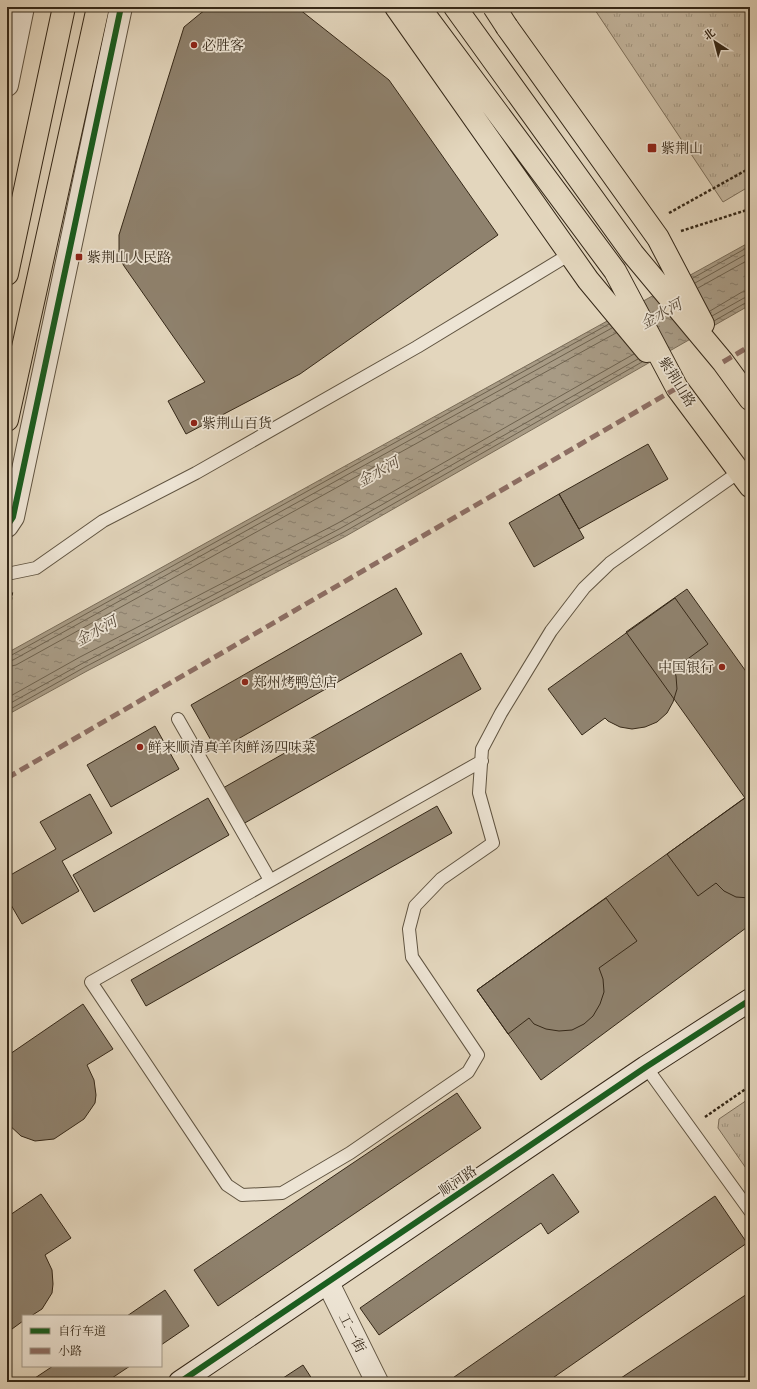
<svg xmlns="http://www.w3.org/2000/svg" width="757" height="1389" font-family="Cardo,'Noto Serif SC',serif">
  <defs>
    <pattern id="grass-tufts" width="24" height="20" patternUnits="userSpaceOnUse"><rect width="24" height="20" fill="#c5b8a1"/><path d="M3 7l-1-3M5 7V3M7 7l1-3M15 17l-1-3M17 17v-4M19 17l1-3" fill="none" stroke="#a19682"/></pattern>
    <pattern id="water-ripples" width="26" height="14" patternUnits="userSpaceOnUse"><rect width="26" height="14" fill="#a89b85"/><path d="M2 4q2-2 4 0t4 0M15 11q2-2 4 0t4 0" fill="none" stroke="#8a7e6c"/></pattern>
  </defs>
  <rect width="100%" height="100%" fill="#e3d6bd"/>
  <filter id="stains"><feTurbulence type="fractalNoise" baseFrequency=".005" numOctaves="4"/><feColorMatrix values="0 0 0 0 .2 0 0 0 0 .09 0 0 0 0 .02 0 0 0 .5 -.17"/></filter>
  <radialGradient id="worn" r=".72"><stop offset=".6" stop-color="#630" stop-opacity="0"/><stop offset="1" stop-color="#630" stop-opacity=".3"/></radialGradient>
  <!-- grass -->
  <path fill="url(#grass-tufts)" stroke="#7d705c" d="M593,7H750V186L723,202Z
    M750,1098V1174L718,1128L719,1119Z"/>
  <!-- water -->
  <path fill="url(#water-ripples)" stroke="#7a6d59" d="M750,242V305L346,536L87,671L7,715V653Z"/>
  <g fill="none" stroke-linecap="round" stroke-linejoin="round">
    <!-- shore -->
    <path stroke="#6e624e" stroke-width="1" d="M693,278L750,246
      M695,283L750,252
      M698,288L750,259
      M710,311L742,292L750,291
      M712,316L744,298L750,297
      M714,321L747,302H750
      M7,656H10L609,324
      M7,661L13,660L612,328
      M7,667L16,665L616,333
      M7,698L80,657L338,523L634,354
      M7,705L83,663L341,528L638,359
      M7,711L85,667L344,532L642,362"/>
  </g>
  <!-- building -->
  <path fill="#8f826e" stroke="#352818" d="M210,7H288L299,9L389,80L498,235L300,374L186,434L168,401L205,382L124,266L119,257V235L184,27L201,13Z
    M648,444L668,479L579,529L559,494Z
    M559,494L584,538L534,567L509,523Z
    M396,588L422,634L217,751L191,705Z
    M687,589L750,677V925L541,1080L477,990L745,798L626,632Z
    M675,598L708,644L674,669L676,676L677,689L673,702L667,713L657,722L645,727L632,729L620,727L608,721L605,718L582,735L548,689Z
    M461,653L481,689L243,824L223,788Z
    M155,726L179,769L111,807L87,765Z
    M90,794L112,833L62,861L79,891L22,924L7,898V877L56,849L40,822Z
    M750,794V898L736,897L724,891L716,883L698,896L667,854Z
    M208,798L229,835L94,912L73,875Z
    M437,806L452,833L146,1006L131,980Z
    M606,898L637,941L599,968L603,979L604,992L600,1004L593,1016L584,1024L572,1030L559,1031L546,1029L534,1024L529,1018L508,1034L477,990Z
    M83,1004L113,1049L87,1065L94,1080L96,1095L95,1103L84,1119L54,1139L35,1141L21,1136L7,1123V1056Z
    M457,1093L481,1128L218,1306L194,1270Z
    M553,1174L579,1212L548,1234L541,1223L379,1335L360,1308Z
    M41,1194L71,1238L45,1255L52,1270L53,1284L52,1293L42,1309L31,1316H23V1321L12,1329H7V1217Z
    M715,1196L747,1243L547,1382H447Z
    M165,1290L189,1326L161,1345V1316H127Z
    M750,1292V1382H615Z
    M303,1365L314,1382H277Z
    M53,1366H130L106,1382H29Z"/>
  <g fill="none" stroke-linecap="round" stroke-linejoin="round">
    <!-- lane casing -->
    <g stroke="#605441" stroke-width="14">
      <path id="lane" d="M7,574L36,568L103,521L196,473L417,347L570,254
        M178,719L270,880
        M482,761L91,982L227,1185L242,1195L282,1193L350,1153L468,1072L478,1055L412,957L409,929L415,906L441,879L493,843L479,793L482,749L501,713L551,631L584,588L610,563L739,472
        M646,1067L750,1211"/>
    </g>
    <!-- street casing -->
    <g stroke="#605441" stroke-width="24">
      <path id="street" d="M7,85L23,7
        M7,526L13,517L121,7
        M328,1283L377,1382"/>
    </g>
    <!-- secondary casing -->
    <g stroke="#352818" stroke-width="24">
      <path id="secondary" d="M180,1382L646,1067L750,1000"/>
    </g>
    <!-- primary casing -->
    <g stroke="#352818" stroke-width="24">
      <path id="primary" d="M396,7L588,280L647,351
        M419,7L615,271L677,388L750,486
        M455,7L633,254L723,362L750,399
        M507,27L658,238L703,324
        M7,274L64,7
        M7,420L98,7"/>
    </g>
    <!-- path -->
    <path stroke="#352818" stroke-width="2.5" stroke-dasharray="3 2" stroke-linecap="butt" d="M669,213L750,168
      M681,231L750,209
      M7,625L12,592
      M705,1117L750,1086"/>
    <!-- lane -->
    <use href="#lane" stroke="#ede4d4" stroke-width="12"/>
    <!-- street -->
    <use href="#street" stroke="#ede4d4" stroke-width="22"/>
    <!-- secondary -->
    <use href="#secondary" stroke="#ede4d4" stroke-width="22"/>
    <!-- primary -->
    <use href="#primary" stroke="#e3d6bd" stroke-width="22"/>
    <!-- primary-bridge casing -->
    <g stroke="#352818" stroke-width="24" stroke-linecap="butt">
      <path id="primary-bridge" d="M494,7L507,27"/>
    </g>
    <!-- primary-bridge -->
    <use href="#primary-bridge" stroke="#e3d6bd" stroke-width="22"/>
    <!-- quiet -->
    <path stroke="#8d6e63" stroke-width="5" stroke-dasharray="10 5" stroke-linecap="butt" d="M723,362L750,346
      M7,778L677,388"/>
    <!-- cycleway casing -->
    <g stroke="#ede4d4" stroke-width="8">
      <path id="cycleway" d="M7,526L13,517L121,7
        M180,1382L646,1067L750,1000"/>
    </g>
    <!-- cycleway -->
    <use href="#cycleway" stroke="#1b5e20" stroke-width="6"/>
  </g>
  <!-- markers -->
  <g fill="#8f2418" stroke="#ede4d4" stroke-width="1.5">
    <circle cx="194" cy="45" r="4"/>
    <rect x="647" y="143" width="10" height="10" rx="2"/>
    <rect x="75" y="253" width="8" height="8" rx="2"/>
    <circle cx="194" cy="423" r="4"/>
    <circle cx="722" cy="667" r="4"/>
    <circle cx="245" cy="682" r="4"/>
    <circle cx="140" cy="747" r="4"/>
  </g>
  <g text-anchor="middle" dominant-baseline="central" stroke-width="3.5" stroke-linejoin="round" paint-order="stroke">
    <!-- poi labels -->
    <g font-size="14" fill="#352818" stroke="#ede4d4" text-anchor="start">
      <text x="202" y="45">必胜客</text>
      <text x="661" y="148">紫荆山</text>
      <text x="87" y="257">紫荆山人民路</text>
      <text x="202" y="423">紫荆山百货</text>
      <text x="714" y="667" text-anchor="end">中国银行</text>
      <text x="253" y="682">郑州烤鸭总店</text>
      <text x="148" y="747">鲜来顺清真羊肉鲜汤四味菜</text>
    </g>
    <!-- street labels -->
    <g font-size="14" fill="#352818" stroke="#ede4d4">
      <text transform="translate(677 382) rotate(58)">紫荆山路</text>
      <text transform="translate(458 1181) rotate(-34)">顺河路</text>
      <text transform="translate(352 1333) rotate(63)">工一街</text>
    </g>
    <!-- water labels -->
    <g font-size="15" font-style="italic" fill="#584a39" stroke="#ede4d4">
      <text transform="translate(661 314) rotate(-29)">金水河</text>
      <text transform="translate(378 472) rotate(-29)">金水河</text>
      <text transform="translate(96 631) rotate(-29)">金水河</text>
    </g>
  </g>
  <!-- margin -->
  <rect width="757" height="1389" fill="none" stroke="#e3d6bd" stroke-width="24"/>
  <rect x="8" y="8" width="741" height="1373" fill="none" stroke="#352818" stroke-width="2"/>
  <rect x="12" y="12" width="733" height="1365" fill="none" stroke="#352818"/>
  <!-- legend -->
  <rect x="22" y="1315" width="140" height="52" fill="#ede4d4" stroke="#a39989"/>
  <rect x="30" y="1328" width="20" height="6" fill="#1b5e20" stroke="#a39989"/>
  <text x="58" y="1335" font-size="12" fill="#352818">自行车道</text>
  <rect x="30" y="1348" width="20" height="6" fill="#8d6e63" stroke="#a39989"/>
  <text x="58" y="1355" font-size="12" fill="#352818">小路</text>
  <!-- north arrow -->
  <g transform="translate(715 42) rotate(324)" stroke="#ede4d4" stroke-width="3" paint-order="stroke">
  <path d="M0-3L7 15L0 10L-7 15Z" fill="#352818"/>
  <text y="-6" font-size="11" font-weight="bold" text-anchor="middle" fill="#352818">北</text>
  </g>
  <rect width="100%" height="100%" filter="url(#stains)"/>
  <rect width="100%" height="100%" fill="url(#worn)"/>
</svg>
